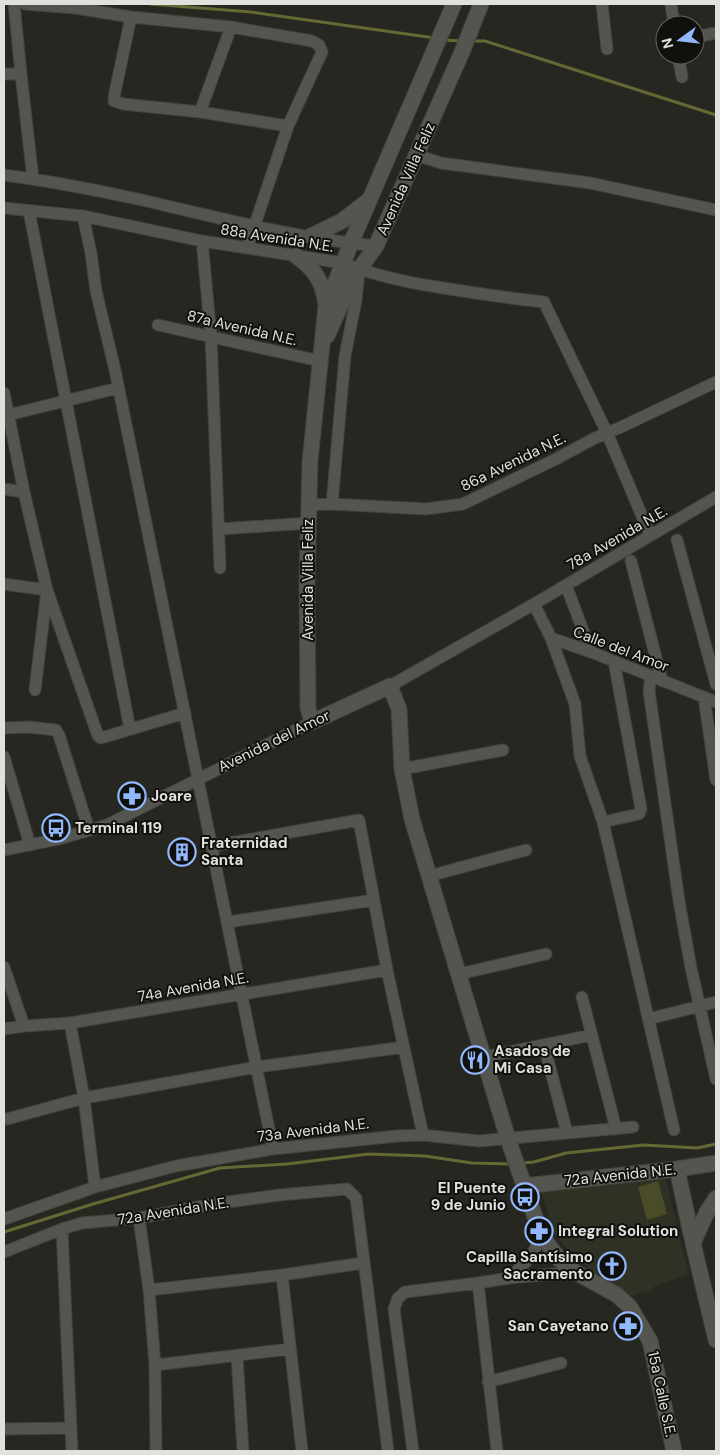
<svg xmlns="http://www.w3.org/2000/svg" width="720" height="1455" font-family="'DM Sans',sans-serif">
  <rect width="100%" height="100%" fill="#272721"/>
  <!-- built -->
  <path fill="#303125" d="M665,1176L689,1275L656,1285L650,1291L632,1296L589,1269L566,1248L555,1233L541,1191Z"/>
  <!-- green -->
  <path fill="#4a4c27" d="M658,1181L667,1214L647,1220L638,1187Z"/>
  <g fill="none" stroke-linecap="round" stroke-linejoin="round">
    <!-- stream -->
    <path stroke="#656833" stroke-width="3" d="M150,4L251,12L435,38
      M444,40L462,41
      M471,41H485L716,115
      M522,1163L534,1162L566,1153L644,1145L697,1148L716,1144
      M4,1232L93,1204L220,1168L287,1164L369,1154L425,1156L472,1163L513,1164"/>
    <!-- street casing -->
    <g stroke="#42423d" stroke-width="13">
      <path id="street" d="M14,4L21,74L33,179
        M25,4L75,8L131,17L231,27L312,41L319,45L322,52L288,126L247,248
        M602,4L607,49
        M671,4L674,25
        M131,17L115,92L114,101L123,104L200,112L288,126
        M695,37L716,33
        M678,55L682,77
        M4,74H21
        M200,112L231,27
        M416,155L441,163L590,183L716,210
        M4,175C50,181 96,190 142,200C219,218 297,238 376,246
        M4,208L83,216L202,241L343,263C373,275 405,282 437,287C473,293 508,298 544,302L607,433L650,535
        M29,211L130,729
        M83,216L91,253L96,291L115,370L273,1149
        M202,241L211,336L220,568
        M158,325L320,361
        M4,393L24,492L47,590L4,584
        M8,415L118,388
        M4,489L24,492
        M332,504L345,356L356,300L359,271
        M309,505L332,504L426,509L463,504L556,459L595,438L619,428L716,382
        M219,529L309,523
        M677,540L716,684
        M631,561L662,681
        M566,585L591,652
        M534,604L551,638L591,652L716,702
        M551,638L575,704L580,756L603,822L674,1130
        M651,676L649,691L679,901L691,968L716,1079
        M390,686L534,604L716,497
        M35,690L47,590L98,736L101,738L185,713
        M704,697L716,780
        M4,728L28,727L56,730L59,735L89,830
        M4,757L30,845
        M402,769L503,750
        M603,822L639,814L641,809L614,661
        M213,846L359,820L387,970L423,1135
        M4,850L59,839L107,825L312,722
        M429,876L526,850
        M228,922L374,900
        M4,967L24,1026
        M459,974L546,954
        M582,997L616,1129
        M648,1019L716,1002
        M70,1023L84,1098L95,1187
        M4,1029L24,1026L70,1023L387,970
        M544,1045L567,1133
        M484,1057L592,1035
        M7,1119L84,1098L257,1067L404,1047
        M139,1218L149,1290L155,1365L156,1451
        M4,1219L95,1187L176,1166L273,1149L397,1136L423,1135L479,1141L633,1127
        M62,1229L72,1451
        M4,1252L62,1229L82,1223L139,1218L214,1204L279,1195L347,1189L356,1198L388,1451
        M282,1275L302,1451
        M509,1278C525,1264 535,1254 542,1233
        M149,1290L282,1275L363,1263
        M237,1356L243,1451
        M155,1365L290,1349
        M488,1382L561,1363
        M4,1429L70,1428
        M413,1451L394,1309L398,1298L405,1292L478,1283
        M497,1451L478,1283L509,1278L575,1272"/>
    </g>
    <!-- secondary casing -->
    <g stroke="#42423d" stroke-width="17">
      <path id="secondary" d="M454,4L351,243L326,306L310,461L307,582L308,708L312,722L390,686L399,709L402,769L412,819L508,1139L535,1217L547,1243L559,1259L575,1272L617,1295L630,1307L650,1341L674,1451
        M311,236L342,221L369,200
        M296,256C315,269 323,282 326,305
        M327,336L353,278L376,246L462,52L481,4
        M677,1169L693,1243
        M524,1186L677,1169L716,1163
        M716,1198L707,1212L693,1243L716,1340"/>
    </g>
    <!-- street -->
    <use href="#street" stroke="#54554e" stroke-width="11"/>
    <!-- secondary -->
    <use href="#secondary" stroke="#54554e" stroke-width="15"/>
  </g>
  <!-- icons -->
  <defs>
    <g id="pharmacy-ring" transform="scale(1.4375)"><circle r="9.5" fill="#10100d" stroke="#91b8fd" stroke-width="1.5"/><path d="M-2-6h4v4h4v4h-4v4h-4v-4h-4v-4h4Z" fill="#91b8fd"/></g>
    <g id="bus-ring" transform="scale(1.4375)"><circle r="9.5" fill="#10100d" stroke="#91b8fd" stroke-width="1.5"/><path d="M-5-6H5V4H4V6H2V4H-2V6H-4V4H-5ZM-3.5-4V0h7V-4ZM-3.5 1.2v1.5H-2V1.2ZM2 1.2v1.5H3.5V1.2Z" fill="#91b8fd"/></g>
    <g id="building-ring" transform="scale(1.4375)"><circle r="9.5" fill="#10100d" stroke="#91b8fd" stroke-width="1.5"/><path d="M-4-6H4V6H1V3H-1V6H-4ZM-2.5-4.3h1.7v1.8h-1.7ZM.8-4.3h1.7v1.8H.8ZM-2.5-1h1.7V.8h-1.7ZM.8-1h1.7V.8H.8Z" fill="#91b8fd"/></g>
    <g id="restaurant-ring" transform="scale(1.4375)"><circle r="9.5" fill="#10100d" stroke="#91b8fd" stroke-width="1.5"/><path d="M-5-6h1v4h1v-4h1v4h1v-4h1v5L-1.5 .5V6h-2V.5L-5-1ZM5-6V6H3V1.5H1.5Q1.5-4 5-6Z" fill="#91b8fd"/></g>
    <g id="church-ring" transform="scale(1.4375)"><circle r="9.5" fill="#10100d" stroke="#91b8fd" stroke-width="1.5"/><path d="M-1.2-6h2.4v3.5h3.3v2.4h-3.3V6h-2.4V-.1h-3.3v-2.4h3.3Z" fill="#91b8fd"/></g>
  </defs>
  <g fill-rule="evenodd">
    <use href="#pharmacy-ring" x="132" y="796"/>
    <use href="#bus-ring" x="56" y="828"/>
    <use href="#building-ring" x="182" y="852"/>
    <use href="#restaurant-ring" x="475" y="1060"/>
    <use href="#bus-ring" x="525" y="1197"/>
    <use href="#pharmacy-ring" x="539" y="1231"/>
    <use href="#church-ring" x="612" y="1266"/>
    <use href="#pharmacy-ring" x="628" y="1326"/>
  </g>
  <g text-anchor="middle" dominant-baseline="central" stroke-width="4" stroke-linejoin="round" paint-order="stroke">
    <!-- street labels -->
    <g font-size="15" fill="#e0e1dc" stroke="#10100d">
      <text transform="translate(406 179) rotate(-66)">Avenida Villa Feliz</text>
      <text transform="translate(277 238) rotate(9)">88a Avenida N.E.</text>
      <text transform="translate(242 328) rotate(13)">87a Avenida N.E.</text>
      <text transform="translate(513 462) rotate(-26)">86a Avenida N.E.</text>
      <text transform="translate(617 538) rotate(-30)">78a Avenida N.E.</text>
      <text transform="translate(308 580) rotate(-90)">Avenida Villa Feliz</text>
      <text transform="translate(621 649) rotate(21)">Calle del Amor</text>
      <text transform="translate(274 741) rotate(-26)">Avenida del Amor</text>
      <text transform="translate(193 987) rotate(-10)">74a Avenida N.E.</text>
      <text transform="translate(313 1130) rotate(-7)">73a Avenida N.E.</text>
      <text transform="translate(620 1175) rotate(-6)">72a Avenida N.E.</text>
      <text transform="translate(173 1211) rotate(-9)">72a Avenida N.E.</text>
      <text transform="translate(662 1394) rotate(78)">15a Calle S.E.</text>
    </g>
    <!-- poi labels -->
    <g font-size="15" font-weight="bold" fill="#e0e1dc" stroke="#10100d" text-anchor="start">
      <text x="151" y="796">Joare</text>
      <text x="75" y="828">Terminal 119</text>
      <text x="201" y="843">Fraternidad<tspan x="201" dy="17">Santa</tspan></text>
      <text x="494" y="1051">Asados de<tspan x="494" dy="17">Mi Casa</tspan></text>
      <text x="506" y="1188" text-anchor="end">El Puente<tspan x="506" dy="17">9 de Junio</tspan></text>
      <text x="558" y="1231">Integral Solution</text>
      <text x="593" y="1257" text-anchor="end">Capilla Santísimo<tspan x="593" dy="17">Sacramento</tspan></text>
      <text x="609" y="1326" text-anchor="end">San Cayetano</text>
    </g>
  </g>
  <!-- border -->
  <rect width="720" height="1455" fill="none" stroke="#e0e1dc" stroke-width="10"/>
  <!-- north arrow -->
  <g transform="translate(680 40) rotate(255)"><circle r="24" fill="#10100d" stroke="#636460"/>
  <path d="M0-4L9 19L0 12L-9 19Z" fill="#91b8fd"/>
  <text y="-8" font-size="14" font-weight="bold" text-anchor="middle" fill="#e0e1dc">N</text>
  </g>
</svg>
